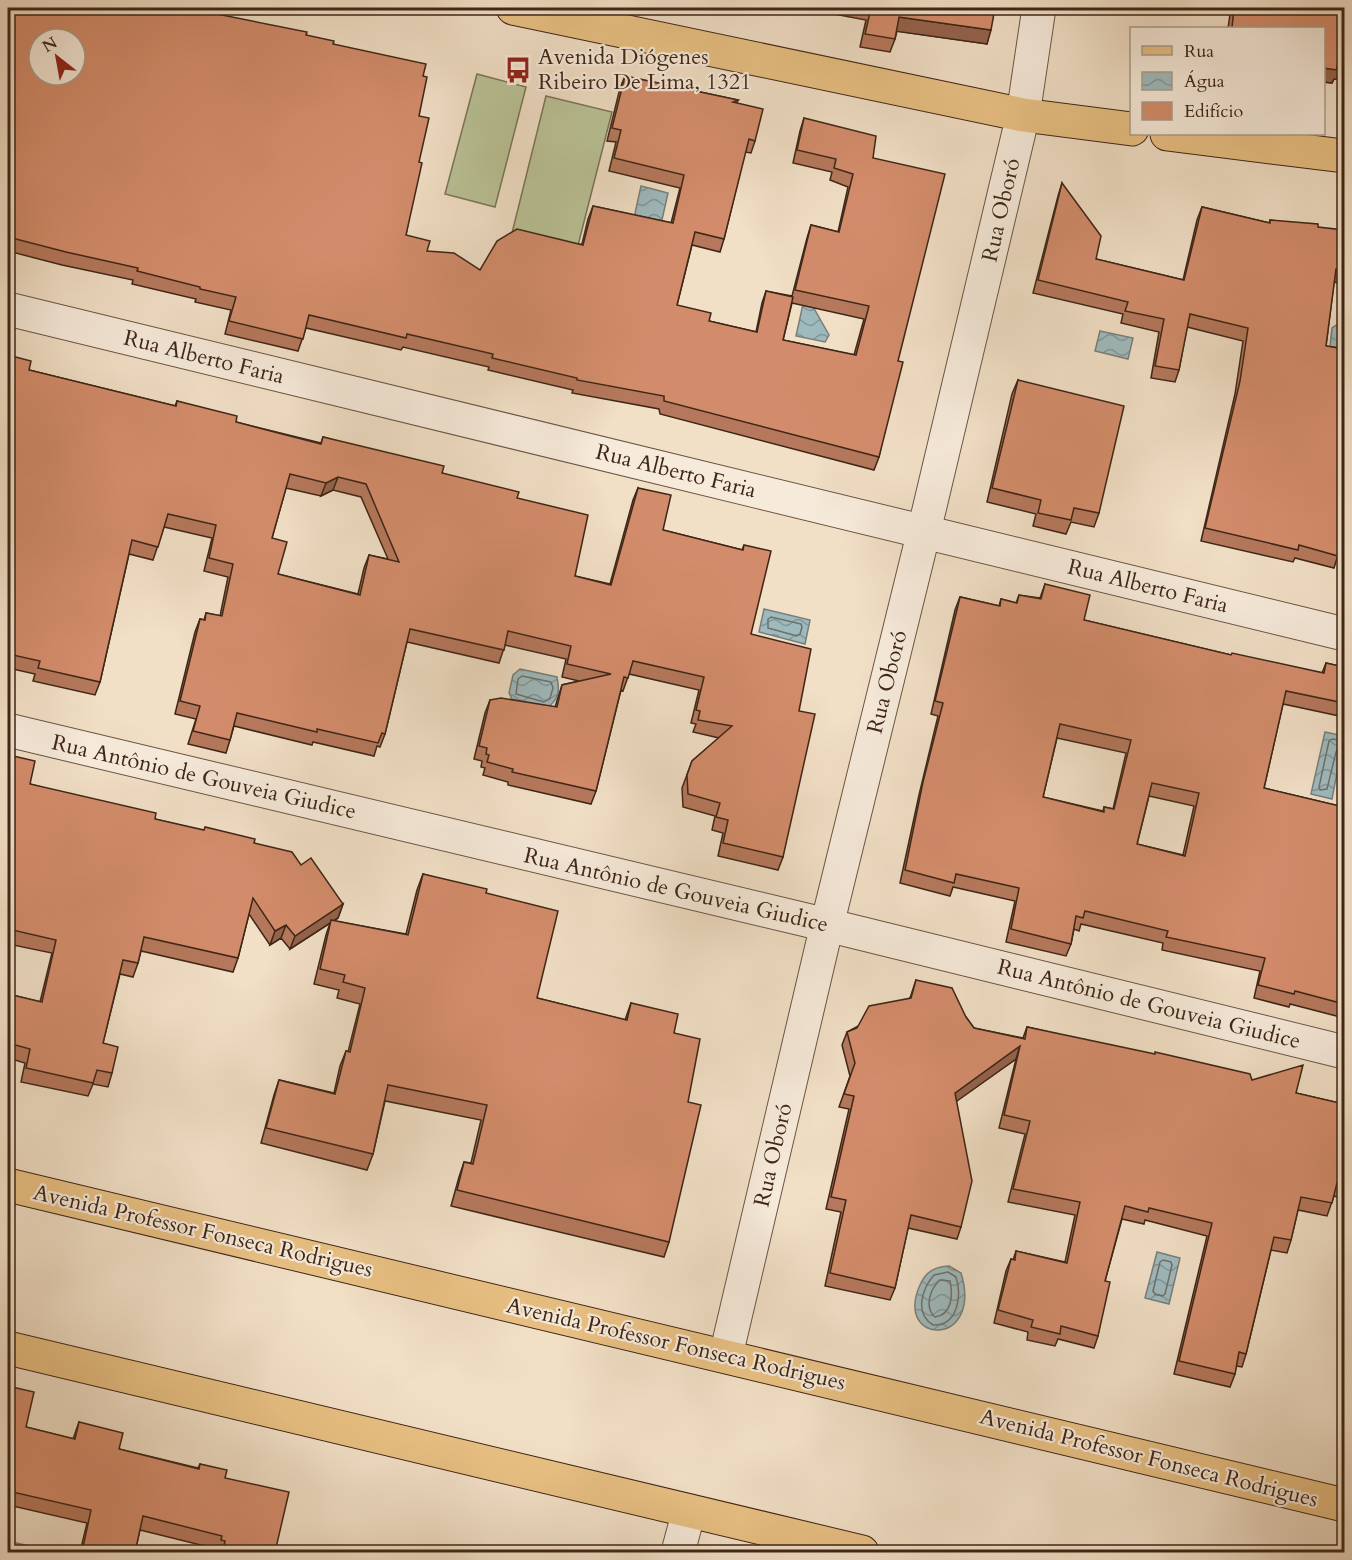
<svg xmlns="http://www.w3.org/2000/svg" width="1352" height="1560" font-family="Cardo,serif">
  <defs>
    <pattern id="water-waves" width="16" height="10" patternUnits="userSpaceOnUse" patternTransform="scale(1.5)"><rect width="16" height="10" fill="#9ebabe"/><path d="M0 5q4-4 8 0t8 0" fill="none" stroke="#829799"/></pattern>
  </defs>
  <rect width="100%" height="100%" fill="#f1dfc6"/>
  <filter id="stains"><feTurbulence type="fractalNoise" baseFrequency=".00333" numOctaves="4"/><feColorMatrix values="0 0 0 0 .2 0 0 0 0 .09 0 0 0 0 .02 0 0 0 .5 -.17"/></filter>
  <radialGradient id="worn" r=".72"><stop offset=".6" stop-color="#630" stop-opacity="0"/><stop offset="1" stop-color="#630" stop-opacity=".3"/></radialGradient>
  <!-- pitch -->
  <path fill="#b9c296" stroke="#7c7456" stroke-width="1.5" d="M477,74L526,87L495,207L445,194Z
    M546,96L612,112L576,253L511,237Z"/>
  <!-- water -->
  <path fill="url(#water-waves)" stroke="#787f7b" stroke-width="1.5" d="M641,186L668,193L659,233L632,227Z
    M803,304L812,305L829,335L825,342L796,336Z
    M1344,320V348L1330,347L1332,328Z
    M1100,331L1133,338L1128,359L1095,351Z
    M764,609L810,620L805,644L759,632Z
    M520,669L557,677C560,692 559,699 546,709L512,699L509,693L513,675Z
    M1325,732L1344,736L1332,799L1311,794Z
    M1157,1252L1180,1258L1169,1304L1145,1298Z
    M949,1266L961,1273C984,1348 893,1346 920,1285C926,1271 935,1267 949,1266Z
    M12,1542L56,1552H10Z"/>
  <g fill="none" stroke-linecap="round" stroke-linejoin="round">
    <!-- shore -->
    <path stroke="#6e706a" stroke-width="1.5" d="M771,617L801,624L802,627L800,634L797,636L768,628V619Z
      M522,676L551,682L553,688L550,698L544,702L516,694L518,679Z
      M1344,741L1332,739L1329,741L1319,787L1320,790L1327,789L1336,752L1339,748L1344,747
      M1163,1260L1171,1262L1172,1265L1165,1294L1162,1296L1155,1294L1153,1291L1160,1262Z
      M948,1272L956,1277C962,1296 958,1326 933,1325C914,1313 922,1289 934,1275Z
      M940,1280L950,1281C953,1295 952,1315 935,1317C924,1307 930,1289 940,1280Z"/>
    <!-- minor casing -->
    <g stroke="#6b5443" stroke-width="35">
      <path id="minor" d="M8,309L1344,634
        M8,730L827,925L1344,1052
        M726,1355L827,925L924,531L1023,115L1039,8
        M678,1552L689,1511"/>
    </g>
    <!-- major casing -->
    <g stroke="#3e2617" stroke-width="35">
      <path id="major" d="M513,8L1023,115L1132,129
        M1167,134L1344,156"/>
    </g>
    <!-- highway casing -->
    <g stroke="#3e2617" stroke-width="35">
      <path id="highway" d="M8,1185L1344,1505
        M8,1348L862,1552"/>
    </g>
    <!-- minor -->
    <use href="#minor" stroke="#f6eada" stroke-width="33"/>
    <!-- major -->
    <use href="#major" stroke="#e8c083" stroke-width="33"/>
    <!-- highway -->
    <use href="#highway" stroke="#e8c083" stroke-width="33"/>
  </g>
  <!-- wall -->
  <path fill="#b5785c" stroke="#3e2617" stroke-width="1.5" fill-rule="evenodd" d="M8,8L192,9L306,35L333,44L423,76L419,116V162L406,235L427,251L480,270L582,244L588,219L593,206L671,223L680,188L609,171L616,142L607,141L620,88L625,76L738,100L737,103L755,141L751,153L745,152L724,239L720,252L692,245L677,305L709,321L756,332L762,303L766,291L792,296L807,238L811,225L838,232L848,187L830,180L832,172L793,163L800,131L804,118L873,158L898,361L879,457L874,470L660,414L659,409L572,393L573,390L488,370L489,367L403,347L401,350L306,328L298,351L225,334L231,310L195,302L196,299L132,284L133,280L62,265L8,251ZM792,303L864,319L854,355L783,340Z
    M802,8H995L987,44L897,31L895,39L890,52L860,47L866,20Z
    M1231,8H1344L1334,79L1332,83L1323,82V28H1228Z
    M1062,183L1096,259L1183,280L1197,220L1202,207L1269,223L1270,220L1318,227L1334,282L1326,346L1344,349V542H1342L1334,568L1295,558L1293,562L1201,541L1235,394L1243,341L1187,327L1179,370L1175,382L1151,378L1159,332L1121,323L1123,314L1033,293L1058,196Z
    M8,355L29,370L175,406L177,401L236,422L321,443L323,437L442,473L517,498L575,576L610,584L633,500L638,488L663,530L742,550L744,545L751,634L799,711L783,857L778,870L718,856L723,833L712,830L715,816L683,807L682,788L692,761L719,738L693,732L696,724L691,723L699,690L629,674L623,691L621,690L596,791L591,804L508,785V782L483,775L485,768L481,767L482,761L474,759L485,713L490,700L555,707L562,685L579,681L562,677L566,659L505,645L499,663L407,642L385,734L380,747L377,746L374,756L313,742L312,745L234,726L230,740L226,753L188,744L196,719L175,714L195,632L200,619L204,620L206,613L220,616L228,577L204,571L212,538L164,527L153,560L129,554L100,682L95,695L33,681L35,674L8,668ZM286,488L321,496L333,490L361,497L388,559L369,555L364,568L358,594L278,574L272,538Z
    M1018,380L1099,513L1094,527L1071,522L1066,534L1033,526L1036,514L987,502L1012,394Z
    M1045,584L1084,620L1231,655L1322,673L1326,663L1344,667V717L1283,704L1264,788L1344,807V1018L1290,1004L1289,1007L1254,998L1260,971L1162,950L1163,943L1081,924L1079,931L1074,929L1071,944L1066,956L1006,942L1015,901L953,887L950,896L900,883L919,795L938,716L931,714L955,610L960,597L999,606L1001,599L1016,603L1019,595L1040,598ZM1057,738L1126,753L1113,809L1104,807L1103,811L1043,797ZM1149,796L1194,806L1183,855L1137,844Z
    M9,755L30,784L155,819L254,843L301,865L343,904L338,918L334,921L406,934L417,890L423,874L486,893L537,998L625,1020L631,1003L674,1033L688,1102L669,1242L664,1257L451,1206L459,1177L464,1162L471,1163L481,1120L385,1101L373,1154L367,1170L261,1143L274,1095L279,1080L334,1093L340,1066L346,1051L348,1052L360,1004L337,998L339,990L314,984L326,935L330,923L290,949L281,938L270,945L249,914L238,958L233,972L141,951L138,963L133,977L120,974L103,1043L112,1073L108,1087L93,1084L88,1096L21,1082L25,1063L8,1058V994L40,1002L52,953L8,944V759Z
    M916,980L966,1017L974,1028L1023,1038L1027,1027L1252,1080L1296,1093L1344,1104V1199L1334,1196L1327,1216L1298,1210L1291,1240L1287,1253L1271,1250L1246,1354L1242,1367L1236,1366L1235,1374L1230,1387L1174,1374L1207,1236L1145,1220L1144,1224L1122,1219L1105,1281L1098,1336L1094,1348L1058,1339L1055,1346L1027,1340L1028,1332L994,1323L1006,1271L1011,1259L1013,1260L1016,1251L1065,1262L1075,1215L1008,1202L1025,1134L999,1128L1016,1059L956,1101L961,1227L957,1239L908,1228L895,1288L890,1300L825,1286L841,1212L826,1209L849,1109L839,1107L850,1076L842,1045L847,1032L910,998Z
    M8,1386L26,1427L73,1439L79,1422L119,1449L198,1468L200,1464L225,1478L275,1552H217V1549L140,1530L135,1552H80L87,1523L8,1505Z"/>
  <!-- shaded-wall -->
  <path fill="#94624b" stroke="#3e2617" stroke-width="1.5" d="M899,17L991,30L987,44L894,31Z
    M1337,66H1344V80L1334,79L1332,83L1323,82V68Z
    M1336,269L1344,270V283L1331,282Z
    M338,477L333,490L321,496L326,483Z
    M343,904L338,918L290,949L295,936Z
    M286,925L281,938L270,945L275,931Z
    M1020,1046L1016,1059L950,1106L955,1093Z"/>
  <!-- building -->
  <path fill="#d38c6b" stroke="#3e2617" stroke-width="1.5" fill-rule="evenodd" d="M8,8H193L192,9L307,32L306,35L334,41L333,44L426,64L423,76L427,77L419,116L429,118L419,162L422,163L406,235L430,241L427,251L454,253L480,270L497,241L517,229L583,245L593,206L673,223L684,175L614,158L621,130L612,128L625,76L738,100L733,102L763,109L755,141L749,139L724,239L695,232L677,305L711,313L709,321L757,332L766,291L793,297L783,340L856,355L869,306L795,290L811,225L839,232L853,174L834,168L836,159L797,150L804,118L876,136L873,158L945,174L898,361L903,362L879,457L664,401V396L577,380V378L492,358L493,354L407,334L406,338L309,315L303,339L229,321L236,297L200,289V287L137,271L138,268L66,252L8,237ZM39,39H75V75H39Z
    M871,8H995L991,30L899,17L895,39L865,34Z
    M1234,8H1344V66H1337V70L1323,68V28H1232Z
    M1062,183L1101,236L1096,259L1184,280L1202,207L1270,223V220L1318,224V227L1344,230V270L1336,269L1326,346L1344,349V534L1338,556L1299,545L1298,550L1205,528L1240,381L1248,328L1190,314L1179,370L1155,366L1164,319L1125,311L1128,302L1038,280Z
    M8,355L31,361L29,370L176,406L177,401L237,416L236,422L321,444L323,437L444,466L442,473L519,492L517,498L588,515L575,576L611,585L638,488L671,495L663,530L743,550L744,545L771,551L751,634L811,649L799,711L815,714L783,857L723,843L728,820L716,817L720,803L688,794L687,775L692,761L732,726L698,720L700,711L696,710L704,677L633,661L628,678L624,677L596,791L512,772L513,769L487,762L489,755L486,754L487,748L479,746L490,700L501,698L557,707L562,685L611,674L567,664L571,646L508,631L504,650L410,629L385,734L382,733L378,743L317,729V732L237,713L230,740L193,731L200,706L180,701L200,619L205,620L206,613L222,616L233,564L209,558L216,525L168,514L158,547L132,540L100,682L38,668L40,661L8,654ZM290,474L326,483L338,477L366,484L399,562L369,555L360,595L278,574L287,542L272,538Z
    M1018,380L1124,406L1099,513L1074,508L1071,520L1038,513L1041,500L992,488Z
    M1045,584L1090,595L1084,620L1231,655L1232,653L1324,673L1326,663L1344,667V703L1286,691L1264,788L1344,807V1004L1295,991L1294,994L1258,985L1265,958L1166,937L1168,931L1085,911L1083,918L1076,916L1071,944L1011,929L1019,888L956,874L954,883L905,870L923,782L943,703L935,701L960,597L1000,606L1001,599L1017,603L1019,595L1041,599ZM1060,724L1131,740L1114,809L1104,807V812L1043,797ZM1152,783L1199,793L1185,856L1137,844Z
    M9,755L35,761L30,784L156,813L155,819L204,830L205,827L255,839L254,843L292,852L301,865L311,858L343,904L295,936L286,925L275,931L253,898L238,958L144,937L138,963L123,960L103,1043L118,1047L112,1073L97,1070L93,1083L26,1068L30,1049L8,1043V994L42,1002L56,940L8,929V762Z
    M423,874L487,889L486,893L558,911L537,998L627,1020L631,1003L678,1014L674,1033L700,1039L688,1102L701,1105L669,1242L457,1190L464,1162L473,1164L487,1105L388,1085L373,1154L266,1128L279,1080L335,1094L346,1051L350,1052L365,988L343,982L345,975L320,969L331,920L408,935Z
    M916,980L952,988L966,1017L974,1028L1025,1039L1027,1027L1155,1054V1052L1250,1074L1252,1080L1303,1065L1296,1093L1344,1104V1185L1337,1183L1332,1203L1301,1197L1291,1240L1274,1237L1246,1354L1239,1352L1235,1374L1179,1361L1212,1223L1149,1208L1148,1212L1125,1206L1105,1281L1110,1282L1098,1336L1061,1326L1060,1334L1031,1327L1033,1320L998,1310L1011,1259L1015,1260L1016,1251L1067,1263L1080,1202L1013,1189L1030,1121L1004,1115L1020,1046L955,1093L972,1181L961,1227L911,1215L895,1288L830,1273L846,1200L831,1197L854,1096L844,1094L855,1063L847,1032L857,1028L869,1006L911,998Z
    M8,1386L34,1392L26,1427L75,1439L79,1422L123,1433L119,1449L199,1469L200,1464L227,1470L225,1478L289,1492L275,1552L265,1550V1552H228L223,1551L225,1541L221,1540L222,1536L143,1516L135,1552H82L91,1510L8,1491Z"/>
  <!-- icons -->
  <defs>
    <g id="bus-bare" transform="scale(2.07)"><path d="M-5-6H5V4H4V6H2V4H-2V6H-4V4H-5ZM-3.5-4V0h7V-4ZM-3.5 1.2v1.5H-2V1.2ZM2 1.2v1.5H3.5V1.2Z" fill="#8f2418" stroke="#f6eada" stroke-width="2.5" paint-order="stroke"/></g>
  </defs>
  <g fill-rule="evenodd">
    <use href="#bus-bare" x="518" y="70"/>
  </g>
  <g text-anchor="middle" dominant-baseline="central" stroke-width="4.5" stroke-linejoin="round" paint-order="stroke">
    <!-- poi labels -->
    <g font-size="22" fill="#3e2617" stroke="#f6eada" text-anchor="start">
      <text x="538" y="57">Avenida Diógenes<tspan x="538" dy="25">Ribeiro De Lima, 1321</tspan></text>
    </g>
    <!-- street labels -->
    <g font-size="22" fill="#3e2617" stroke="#f6eada">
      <text transform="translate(1001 210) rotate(-77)">Rua Oboró</text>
      <text transform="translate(204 357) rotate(14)">Rua Alberto Faria</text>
      <text transform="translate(676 471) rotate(14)">Rua Alberto Faria</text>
      <text transform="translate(1148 586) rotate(14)">Rua Alberto Faria</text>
      <text transform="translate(887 682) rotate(-76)">Rua Oboró</text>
      <text transform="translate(204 777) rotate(13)">Rua Antônio de Gouveia Giudice</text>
      <text transform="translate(676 890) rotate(13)">Rua Antônio de Gouveia Giudice</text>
      <text transform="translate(1149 1004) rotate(14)">Rua Antônio de Gouveia Giudice</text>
      <text transform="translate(773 1155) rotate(-77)">Rua Oboró</text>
      <text transform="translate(203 1231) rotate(13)">Avenida Professor Fonseca Rodrigues</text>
      <text transform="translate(676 1344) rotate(13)">Avenida Professor Fonseca Rodrigues</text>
      <text transform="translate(1149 1458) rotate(14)">Avenida Professor Fonseca Rodrigues</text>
    </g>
  </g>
  <!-- margin -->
  <rect width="1352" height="1560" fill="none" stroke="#f1dfc6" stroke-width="30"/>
  <rect x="9" y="9" width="1334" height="1542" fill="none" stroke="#3e2617" stroke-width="3"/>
  <rect x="15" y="15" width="1322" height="1530" fill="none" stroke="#3e2617" stroke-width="1.5"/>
  <!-- legend -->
  <rect x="1130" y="27" width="195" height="108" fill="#f6eada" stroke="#ac9c8c" stroke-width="1.5"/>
  <rect x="1142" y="46" width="30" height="9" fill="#e8c083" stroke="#ac9c8c" stroke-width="1.5"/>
  <text x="1184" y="57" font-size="18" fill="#3e2617">Rua</text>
  <rect x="1142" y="72" width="30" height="18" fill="url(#water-waves)" stroke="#ac9c8c" stroke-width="1.5"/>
  <text x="1184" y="87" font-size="18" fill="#3e2617">Água</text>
  <rect x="1142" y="102" width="30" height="18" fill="#d38c6b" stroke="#ac9c8c" stroke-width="1.5"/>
  <text x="1184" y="117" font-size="18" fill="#3e2617">Edifício</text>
  <!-- north arrow -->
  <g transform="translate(57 57) rotate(329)"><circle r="28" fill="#f6eada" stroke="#ac9c8c" stroke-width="1.5"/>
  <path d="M0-4.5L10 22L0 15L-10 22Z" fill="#8f2418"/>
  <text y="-9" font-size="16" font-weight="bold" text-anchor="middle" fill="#3e2617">N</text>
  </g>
  <rect width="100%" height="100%" filter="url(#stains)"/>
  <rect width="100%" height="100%" fill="url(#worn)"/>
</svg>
